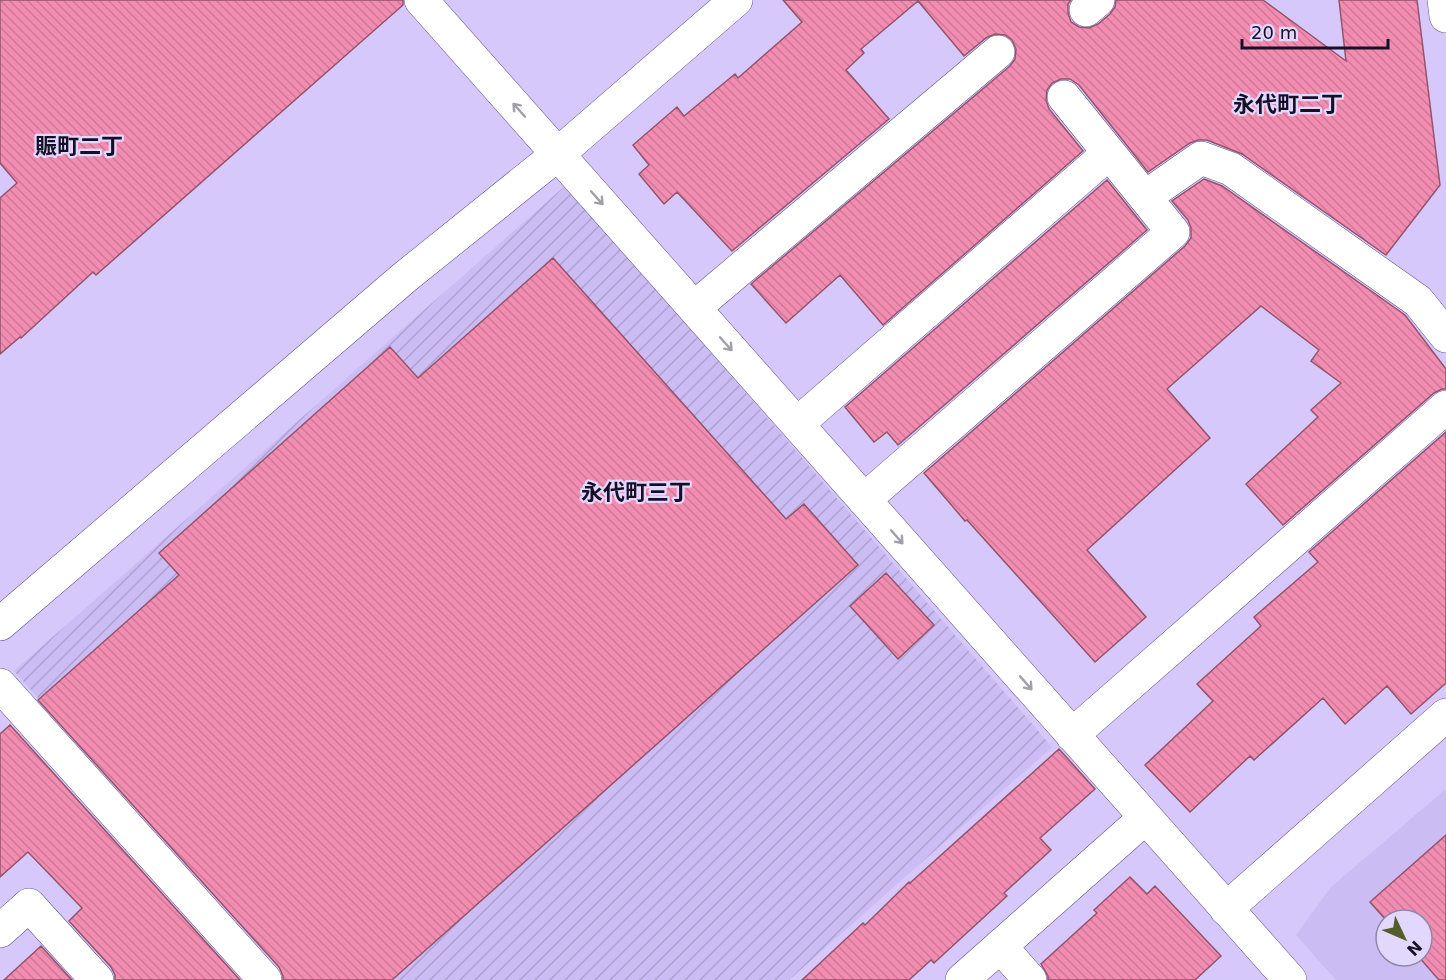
<svg xmlns="http://www.w3.org/2000/svg" width="1446" height="980" font-family="'DejaVu Sans','Noto Sans JP',sans-serif">
  <defs>
    <pattern id="industrial-furrows" width="10" height="10" patternUnits="userSpaceOnUse" patternTransform="scale(1.5)"><rect width="10" height="10" fill="#cbbcf3"/><path d="M-1 1l2-2M0 10L10 0M9 11l2-2" fill="none" stroke="#aea0d0"/></pattern>
    <pattern id="building-back-hatch" width="6" height="6" patternUnits="userSpaceOnUse" patternTransform="scale(1.5)"><rect width="6" height="6" fill="#f28db1"/><path d="M-1 5l2 2M0 0l6 6M5-1l2 2" fill="none" stroke="#cf7898"/></pattern>
  </defs>
  <rect width="100%" height="100%" fill="#d6c8fa"/>
  <!-- built -->
  <path fill="#cbbcf3" fill-rule="evenodd" d="M1446,789V980H1336L1296,935L1331,887ZM1386,920H1422V956H1386Z"/>
  <!-- industrial -->
  <path fill="url(#industrial-furrows)" d="M566,185L1052,747L789,980H292L14,671Z"/>
  <!-- building -->
  <path fill="url(#building-back-hatch)" stroke="#93546b" stroke-width="1.5" d="M0,0H403V5L96,275L93,272L21,338L20,337L0,354V198L17,183L0,163Z
    M783,0H1071L1068,4V13L1071,22L1079,27L1089,28L1098,24L1110,14L1115,7L1116,0H1263L1346,61L1339,0H1417L1440,185L1386,255L1242,154L1207,140H1198L1190,143L1148,172L1079,85L1070,79H1061L1052,83L1047,90L1046,100L1049,109L1083,151L883,325L840,275L786,323L751,284L1010,66L1015,59L1016,49L1012,40L1005,35L995,34L986,38L964,56L918,1L861,49L864,53L846,70L889,119L732,251L677,192L664,204L639,174L649,165L633,145L677,107L684,116L735,74L738,78L802,22Z
    M1204,179L1222,186L1405,315L1446,369V389H1442L1434,393L1283,525L1246,484L1318,417L1311,410L1341,383L1311,361L1319,350L1261,306L1167,389L1210,438L1087,550L1146,617L1095,662L967,520L965,521L924,473L1185,246L1191,238V228L1188,220L1172,201Z
    M1107,180L1147,230L898,445L887,432L874,442L845,407Z
    M553,258L786,519L804,504L858,565L392,980H283V976L279,967L38,700L179,575L159,553L390,347L418,378Z
    M1446,432V683L1411,714L1387,686L1345,724L1323,698L1254,760L1250,756L1190,812L1145,765L1213,701L1197,684L1261,626L1254,617L1318,562L1309,552Z
    M886,573L934,625L898,659L850,606Z
    M10,725L240,980H115V975L111,967L69,921L82,908L28,852L0,877V734Z
    M1059,749L1095,789L1040,838L1051,850L1004,893L1007,896L934,963L931,960L909,980H802L863,923L865,925L909,882L910,883Z
    M1446,835V980H1439L1418,956H1422V920H1386L1370,902Z
    M1130,877L1147,894L1155,886L1221,956L1195,980H1048V976L1041,964L1097,913L1094,910Z
    M41,946L72,980H4Z"/>
  <g fill="none" stroke-linecap="round" stroke-linejoin="round">
    <!-- minor casing -->
    <g stroke="#635288" stroke-width="34">
      <path id="minor" d="M421,0L1290,980
        M1444,0L1446,16
        M1086,10L1098,0
        M1145,197L1201,158L1231,169L1418,301L1446,336
        M694,308L998,52
        M797,424L1109,153
        M864,500L1173,232L1064,97
        M0,624L405,277L558,154L736,0
        M0,685L265,980
        M1072,735L1446,407
        M1226,909L1446,715
        M0,931L29,905L97,980
        M1000,946L1030,980
        M962,980L1145,818"/>
    </g>
    <!-- minor -->
    <use href="#minor" stroke="#fff" stroke-width="33"/>
  </g>
  <!-- one-way arrows -->
  <defs><path id="oneway-shaft" d="M-6 0H5M1.5-3L5.5 0L1.5 3" fill="none" stroke-width="1.6" stroke-linecap="round" stroke-linejoin="round" transform="scale(1.5)"/></defs>
  <g stroke="#a29fa8">
    <use href="#oneway-shaft" transform="translate(519 110) rotate(-132)"/>
    <use href="#oneway-shaft" transform="translate(597 198) rotate(48)"/>
    <use href="#oneway-shaft" transform="translate(726 344) rotate(48)"/>
    <use href="#oneway-shaft" transform="translate(897 537) rotate(49)"/>
    <use href="#oneway-shaft" transform="translate(1026 683) rotate(49)"/>
  </g>
  <g text-anchor="middle" dominant-baseline="central" stroke-width="4.5" stroke-linejoin="round" paint-order="stroke">
    <!-- neighbourhood labels -->
    <g font-size="22" font-weight="bold" fill="#160f25" stroke="#e2d8fe">
      <text x="1288" y="104">永代町二丁</text>
      <text x="79" y="146">賑町二丁</text>
      <text x="636" y="492">永代町三丁</text>
    </g>
  </g>
  <!-- north arrow -->
  <g transform="translate(1404 938) rotate(134)"><circle r="28" fill="#e2d8fe" stroke="#9088a7" stroke-width="1.5"/>
  <path d="M0-4.5L10 22L0 15L-10 22Z" fill="#545d2c"/>
  <text y="-9" font-size="16" font-weight="bold" text-anchor="middle" fill="#160f25">N</text>
  </g>
  <!-- scale -->
  <path d="M1242 39v9h146v-9" fill="none" stroke="#160f25" stroke-width="3"/>
  <text x="1251" y="39" font-size="18" fill="#160f25" stroke="#e2d8fe" stroke-width="4.5" paint-order="stroke">20 m</text>
</svg>
